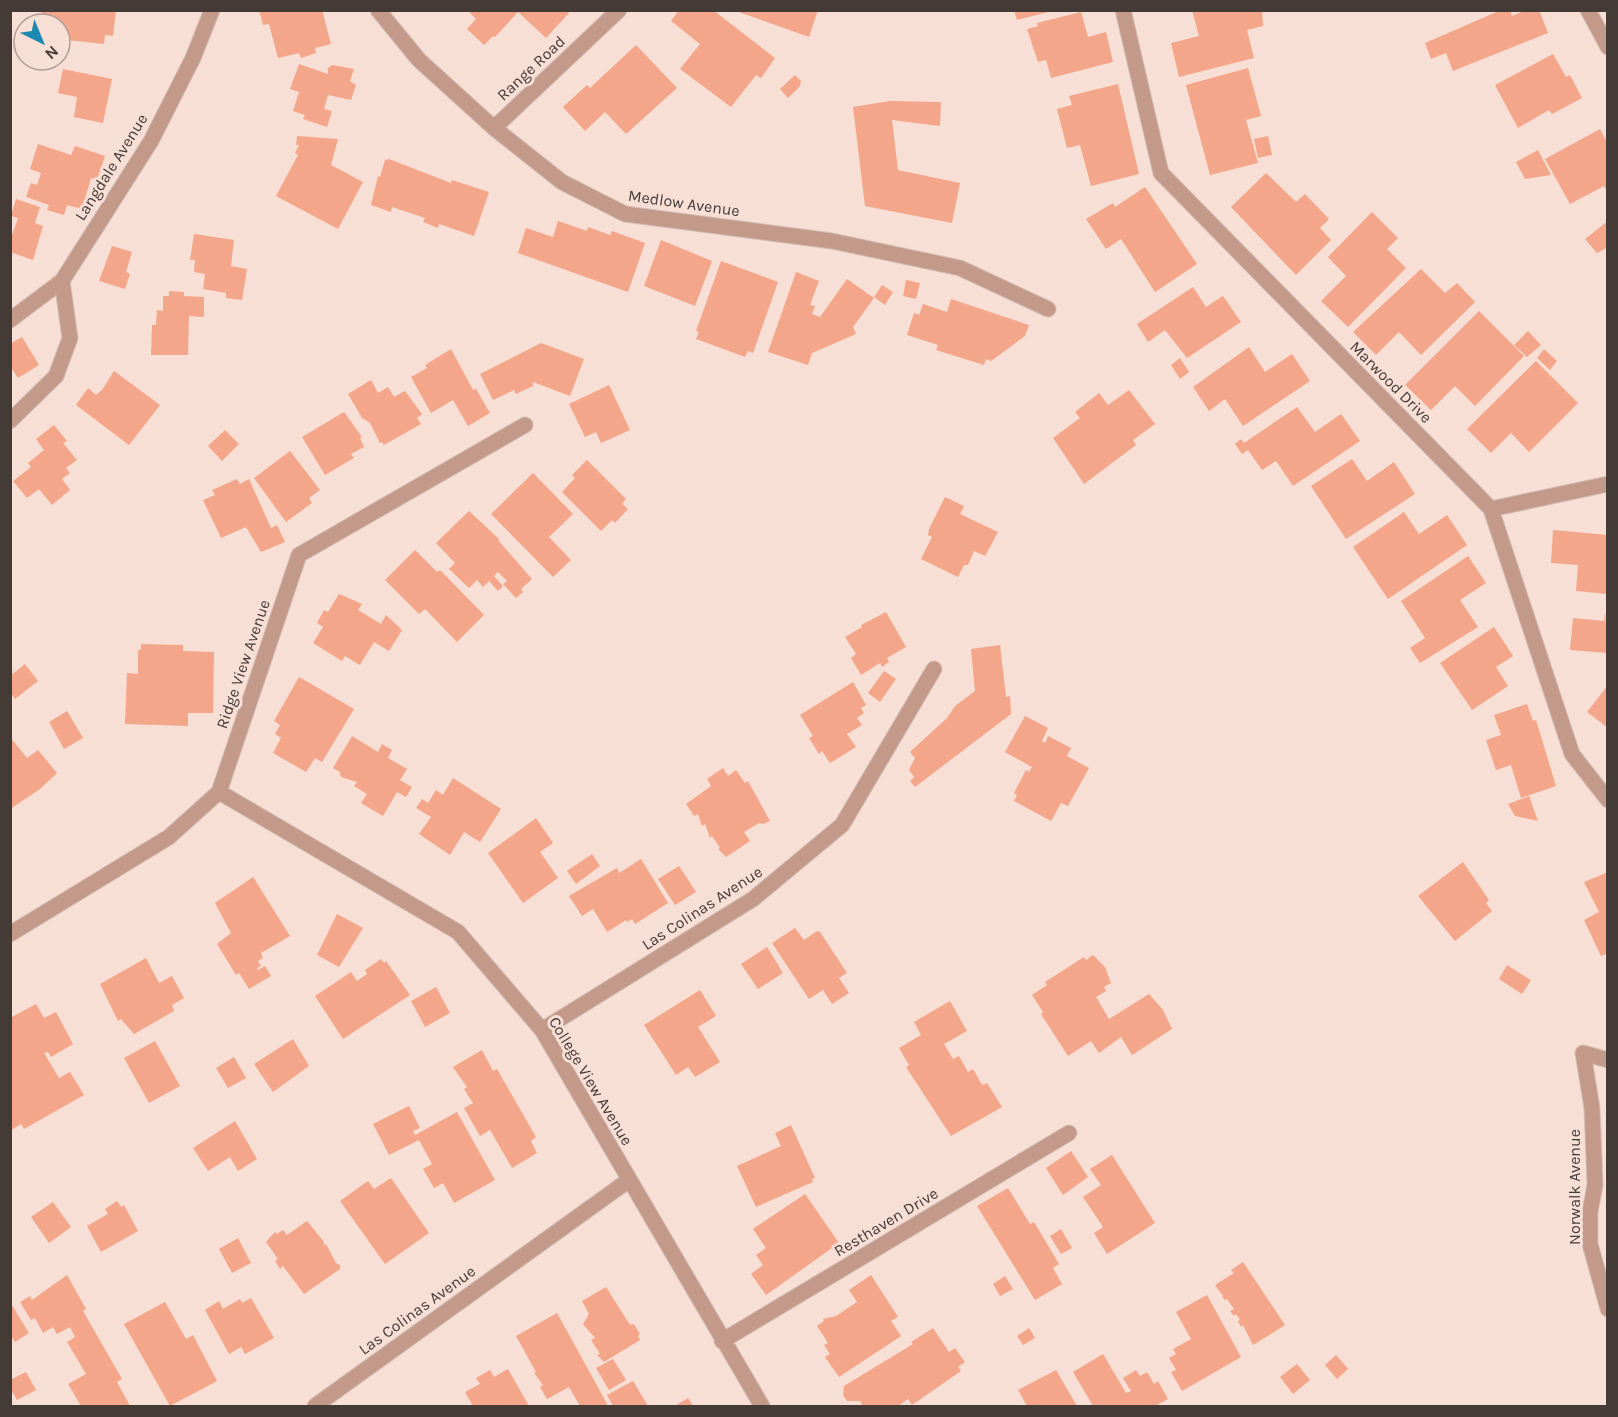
<svg xmlns="http://www.w3.org/2000/svg" width="1618" height="1417" font-family="Karla,sans-serif">
  <rect width="100%" height="100%" fill="#f7dfd6"/>
  <!-- building -->
  <path fill="#f3a689" d="M41,10H116L113,36L105,35L104,44L67,40L66,47L60,46V24H42Z
    M259,10H322L331,44L315,48L316,53L301,58L299,53L278,58L269,24L263,25Z
    M467,10H566L569,13L546,38L518,12L495,37L493,36L484,45L467,29L476,19Z
    M679,10H713L775,58L761,78L756,75L731,107L680,69L700,44L671,21Z
    M733,10H818L809,37Z
    M1014,10H1052V11L1017,20Z
    M1192,10H1262L1263,26L1247,30L1254,58L1179,77L1171,43L1199,36Z
    M1501,10H1510L1512,16L1526,10H1539L1548,33L1453,71L1446,53L1431,59L1425,43Z
    M1081,12L1088,37L1106,32L1113,62L1051,78L1046,60L1038,62L1027,29L1038,26L1037,23Z
    M636,45L677,88L626,134L605,112L585,131L563,107L587,85L590,88Z
    M1553,54L1566,77L1570,75L1582,98L1552,114L1549,110L1518,128L1495,85Z
    M31,60H57L56,68L30,65Z
    M299,64L328,74V68L332,65L354,69L350,81L356,85L351,100L328,95L324,109L332,111L327,127L303,119L305,115L293,111L299,92L290,89Z
    M1248,68L1261,116L1246,120L1258,163L1210,175L1186,85Z
    M63,69L112,79L103,123L74,117L77,97L58,93Z
    M795,75L801,81L800,86L788,98L780,89Z
    M1118,84L1139,174L1091,186L1080,145L1067,148L1057,109L1072,105L1069,96Z
    M890,101L941,102L940,126L892,120L898,170L960,183L952,223L865,206L853,107Z
    M1600,129L1608,144V193L1604,186L1570,204L1545,159Z
    M297,136L338,139L331,165L363,182L338,229L276,196L298,155L295,153L299,145H296Z
    M1268,136L1272,155L1258,158L1254,139Z
    M38,144L71,155L75,146L105,156L97,180L91,178L82,209L67,205L64,215L47,210L49,205L26,197L31,183L37,185L41,173L30,169Z
    M1538,150L1551,175L1525,179L1516,162Z
    M389,159L451,183L452,180L489,192L474,236L439,224L438,228L423,222L425,218L392,207L391,212L371,205L378,176L380,177L385,160Z
    M1266,173L1296,202L1305,194L1329,219L1320,228L1331,240L1296,275L1231,207Z
    M1145,187L1197,264L1155,292L1121,239L1106,249L1086,219L1113,203L1115,207Z
    M16,199L40,207L35,223L43,226L33,260L10,252V241L18,218L11,216Z
    M1372,212L1398,238L1387,249L1406,268L1348,327L1321,301L1346,276L1328,257Z
    M558,221L587,231L588,227L610,235L612,231L645,243L628,292L518,253L526,228L553,237Z
    M1608,221V247L1597,253L1585,239Z
    M194,234L234,240L231,266L247,269L242,300L226,298V293L203,289L205,274L194,272L195,260H190Z
    M661,240L712,261L695,306L644,286Z
    M112,246L132,252L126,272L130,274L125,289L99,281Z
    M721,261L778,282L753,353L748,351L745,357L696,339L699,332L696,331Z
    M1421,269L1445,293L1457,283L1475,302L1421,355L1399,332L1376,355L1353,332Z
    M796,272L819,281L810,305L815,306L812,314L820,317L847,279L874,298L853,327L856,334L812,353L808,365L768,352Z
    M906,280L920,283L916,299L903,296Z
    M882,285L893,292L885,305L874,297Z
    M1193,287L1206,307L1223,296L1241,322L1187,358L1165,330L1148,342L1137,324Z
    M169,291L184,292V296L204,297V317L189,316L188,355H151L152,325H156L157,310L163,311V296H169Z
    M951,299L1029,325L1025,336L991,361L986,359L984,365L936,350L938,345L907,335L914,313L919,315L923,304L947,312Z
    M1479,311L1524,356L1475,406L1455,386L1431,410L1405,385Z
    M1528,331L1541,345L1527,357L1514,345Z
    M22,337L39,365L18,378L10,366V344Z
    M541,343L584,359L570,396L533,382V386L516,394L514,390L493,400L480,374Z
    M1249,347L1265,372L1292,354L1310,381L1243,426L1225,399L1209,411L1193,387Z
    M451,349L473,390L476,389L490,413L468,426L453,400L431,413L411,377L427,368L425,365Z
    M1544,349L1557,361L1550,370L1537,358Z
    M1180,358L1189,372L1180,379L1171,365Z
    M1536,361L1578,403L1529,452L1511,433L1491,453L1467,429Z
    M114,371L160,405L129,445L76,405L88,388L96,395L102,390Z
    M371,380L378,393L388,387L394,397L405,391L422,414L417,418L421,424L384,445L382,442L380,443L370,423L362,418L348,394Z
    M609,385L630,430L601,443L596,432L585,437L569,404Z
    M1129,390L1155,424L1133,440L1136,445L1084,484L1053,438L1080,418L1075,412L1099,393L1108,405Z
    M1297,407L1315,432L1341,414L1360,441L1293,486L1276,461L1262,470L1248,450L1242,454L1235,444L1241,439L1244,443Z
    M344,412L362,437L360,438L364,447L351,454L354,458L325,475L302,437Z
    M54,425L67,441L63,443L77,460L66,468L70,473L62,479L70,490L52,505L39,489L27,498L13,481L31,467L28,463L44,450L36,439Z
    M225,430L239,444L222,461L208,446Z
    M290,451L320,490L309,498L312,503L286,522L254,478Z
    M1352,459L1367,481L1394,462L1415,494L1346,539L1311,486Z
    M587,460L626,499L622,504L628,509L615,523L612,520L601,531L562,492L575,478L572,475Z
    M533,473L573,514L549,537L571,560L553,577L491,514Z
    M237,479L240,484L249,479L271,528L277,525L285,542L261,552L246,527L221,538L203,500L215,495L212,490Z
    M945,497L964,506L960,514L998,532L985,556L974,551L968,565H964L958,577L921,559L932,537L928,535L929,529Z
    M469,511L499,539L498,540L532,579L521,589L523,592L516,598L503,584L507,581L498,572L494,576L503,586L498,591L489,581L483,587L477,580L469,588L449,569L455,563L436,543Z
    M1404,512L1419,534L1447,515L1467,545L1388,599L1353,547Z
    M1553,530L1608,535V594L1576,591L1578,565L1551,563Z
    M415,550L437,572L440,570L484,615L457,642L425,609L419,614L385,580Z
    M1468,556L1486,583L1460,600L1478,627L1420,663L1410,648L1425,638L1401,601Z
    M339,594L362,604L358,610L381,624L386,615L402,630L389,651L374,642L360,665L345,656L342,661L313,643L323,627L317,623L324,610L328,612Z
    M886,612L906,647L887,658L889,662L882,667L880,663L861,675L851,658L856,654L845,637L862,627L861,625Z
    M1605,612L1608,653L1570,650L1573,618L1604,621Z
    M1494,627L1513,656L1496,667L1508,686L1472,710L1440,663Z
    M141,644L183,645V651L214,652L213,713H188V726L125,724L127,673L138,674V650H141Z
    M1000,645L1006,697L1010,696L1011,714L915,787L910,781L914,777L909,770L915,758L910,752L947,718L955,706L975,691L971,649Z
    M25,664L38,681L15,699L10,692V676Z
    M884,671L896,679L880,702L868,693Z
    M299,677L354,709L322,762L315,758L306,772L273,753L281,738L275,734L280,725L274,721Z
    M853,682L866,705L861,708L864,713L857,718L862,725L847,734L856,747L830,763L822,751L819,754L809,738L813,736L800,715Z
    M1608,685V728L1587,712Z
    M1527,704L1533,721L1536,720L1556,786L1521,798L1511,765L1496,770L1486,740L1501,735L1494,715Z
    M67,711L83,738L64,749L49,722Z
    M1025,716L1048,728L1042,741L1045,743L1048,736L1071,748L1067,756L1089,768L1068,806L1061,803L1051,821L1014,801L1017,795L1014,793L1026,770L1029,772L1032,767L1005,752Z
    M352,736L378,752L382,744L392,750L388,758L407,769L400,780L412,787L406,797L397,792L383,816L361,803L367,794L354,786L357,782L341,777L340,772L333,768Z
    M10,737L27,758L38,750L57,773L40,789L10,809Z
    M723,768L728,776L736,770L745,783L748,781L770,821L763,824L759,823L744,832L750,841L726,857L718,849L720,848L712,836L710,838L705,824L702,826L698,814L694,816L686,804L711,786L707,779Z
    M453,778L501,809L480,842L464,832L450,855L419,834L431,817L416,808L422,799L428,803L436,790L443,795Z
    M1529,796L1538,821L1515,816L1508,804Z
    M536,818L553,843L540,852L558,878L523,903L488,853Z
    M592,854L600,866L576,884L567,871Z
    M641,859L668,903L635,924L632,919L627,922L626,920L607,932L593,909L582,916L569,896L617,868L619,873Z
    M1463,862L1489,900L1486,903L1492,911L1455,941L1418,896Z
    M679,866L696,892L675,905L658,879Z
    M1608,872V953L1601,956L1584,920L1599,912L1584,882Z
    M253,877L290,936L261,953L263,958L258,961L261,966L257,968L258,970L265,966L271,976L249,989L239,973L236,975L217,944L231,933L215,903Z
    M337,914L363,928L339,967L317,955Z
    M795,928L804,940L817,931L820,932L847,973L839,978L849,993L832,1004L823,990L809,999L772,943Z
    M767,947L783,973L758,989L741,964Z
    M1093,955L1105,967L1111,983L1104,987L1106,991L1096,997L1109,1019L1149,994L1163,1010L1172,1029L1132,1055L1121,1037L1099,1053L1091,1041L1068,1056L1041,1014L1043,1012L1032,995L1047,985L1045,982L1084,957L1086,960Z
    M146,958L159,983L172,976L184,998L172,1005L174,1011L134,1034L121,1019L118,1021L100,984Z
    M381,959L384,963L386,961L410,995L343,1039L315,996L351,972L357,981L367,974L365,970Z
    M1507,965L1531,980L1522,994L1499,979Z
    M436,987L450,1013L425,1027L411,1001Z
    M700,990L716,1016L698,1027L720,1062L695,1077L688,1067L676,1075L644,1025Z
    M950,1001L967,1031L944,1044L953,1059L959,1056L968,1072L973,1069L982,1085L987,1083L1002,1107L951,1136L906,1067L909,1065L899,1048L921,1035L914,1022Z
    M36,1004L44,1018L56,1012L73,1044L51,1057L48,1052L44,1053L59,1078L70,1072L84,1095L24,1129L21,1124L10,1131V1018Z
    M293,1039L309,1066L273,1092L254,1064Z
    M155,1041L180,1086L149,1103L124,1058Z
    M482,1050L493,1071L497,1069L536,1137L531,1141L537,1153L512,1168L490,1130L480,1136L464,1108L473,1103L464,1089L467,1087L453,1067Z
    M234,1057L246,1078L228,1088L216,1068Z
    M409,1106L420,1128L413,1131L415,1135L457,1112L495,1180L454,1203L443,1183L434,1188L423,1169L432,1164L419,1140L389,1155L373,1124Z
    M235,1121L257,1159L238,1171L230,1157L208,1171L193,1148Z
    M791,1125L815,1178L812,1179L813,1182L756,1207L737,1166L781,1146L775,1133Z
    M1071,1151L1088,1177L1063,1195L1046,1168Z
    M1112,1155L1155,1223L1107,1254L1094,1233L1103,1227L1083,1197L1101,1185L1090,1169Z
    M391,1178L429,1233L385,1264L340,1201L368,1181L374,1189Z
    M1008,1188L1030,1224L1034,1222L1059,1264L1053,1268L1062,1284L1035,1300L977,1206Z
    M805,1194L839,1243L766,1295L751,1274L763,1265L756,1255L766,1248L753,1229Z
    M117,1201L121,1207L124,1205L138,1231L101,1252L87,1226L108,1214L105,1209Z
    M53,1202L71,1227L49,1243L31,1217Z
    M307,1221L324,1242V1246L326,1244L336,1263L340,1265V1269L304,1294L283,1266L280,1269L275,1261L278,1259L266,1242L275,1232L277,1234L283,1230L287,1235Z
    M1061,1229L1072,1248L1061,1254L1050,1236Z
    M238,1238L251,1263L232,1273L219,1249Z
    M1243,1262L1285,1325L1253,1345L1243,1325L1241,1327L1238,1321L1240,1320L1236,1314L1234,1316L1230,1311L1234,1309L1227,1299L1225,1300L1222,1296L1224,1295H1222L1215,1285L1234,1273L1231,1270Z
    M67,1275L86,1309L83,1311L122,1379L117,1382L130,1406H81L68,1384L86,1374L67,1342L75,1337L70,1327L57,1334L53,1327L43,1333L35,1318L31,1320L20,1302L30,1296L32,1300Z
    M871,1275L898,1317L891,1321L901,1336L839,1377L825,1357L830,1354L824,1345L828,1343L817,1326L824,1321L823,1319L836,1316L857,1302L849,1290Z
    M1005,1276L1013,1289L1000,1296L993,1284Z
    M606,1287L628,1322L631,1325L634,1324L640,1334L638,1336L640,1340L604,1362L597,1355L600,1354L591,1340L595,1338L583,1324L589,1314L582,1301Z
    M1207,1295L1241,1357L1182,1391L1171,1372L1176,1370L1169,1358L1176,1354L1173,1349L1191,1339L1176,1312Z
    M251,1298L274,1338L245,1354L241,1347L229,1354L205,1310L219,1301L223,1309L240,1299L242,1303Z
    M10,1302L29,1333L15,1342L10,1335Z
    M165,1302L186,1339L193,1335L217,1381L170,1406L124,1324Z
    M557,1313L594,1380L608,1406H580L569,1387L547,1399L540,1387L543,1385L534,1373L536,1372L516,1336Z
    M933,1328L949,1352L955,1348L965,1362L958,1367L961,1371L912,1405L908,1399L898,1406H863L860,1401H847L843,1395L844,1386L913,1344L911,1342Z
    M1029,1328L1035,1338L1023,1345L1017,1336Z
    M1103,1354L1126,1393L1131,1391L1123,1378L1136,1370L1140,1376L1147,1372L1154,1384L1158,1381L1168,1399L1155,1406H1093L1073,1372Z
    M1336,1355L1348,1369L1337,1379L1325,1365Z
    M613,1359L626,1380L609,1390L596,1368Z
    M1297,1364L1310,1380L1293,1394L1280,1377Z
    M508,1369L529,1406H473L465,1392L480,1384L476,1378L490,1370L494,1377Z
    M1056,1370L1077,1406H1027L1018,1390Z
    M26,1372L36,1390L17,1400L10,1388V1380Z
    M633,1381L648,1406H613L607,1395Z
    M688,1398L693,1406H675Z"/>
  <g fill="none" stroke-linecap="round" stroke-linejoin="round">
    <!-- minor casing -->
    <g stroke="#d3beb6" stroke-width="17">
      <path id="minor" d="M378,10L419,60L494,128L562,182L625,214L832,241L960,268L1048,309
        M1123,10L1161,173L1491,509L1572,754L1608,800
        M1588,10L1608,47
        M494,128L619,10
        M10,320L62,281L151,141L193,58L212,10
        M10,421L56,376L70,338L62,281
        M1491,509L1608,484
        M219,792L458,932L542,1030L762,1406
        M10,934L169,837L219,792L299,555L525,425
        M542,1030L753,899L842,825L934,669
        M1608,1060L1583,1053L1592,1108L1595,1185L1590,1212V1244L1608,1309
        M722,1341L1069,1133
        M315,1406L629,1180"/>
    </g>
    <!-- minor -->
    <use href="#minor" stroke="#c39989" stroke-width="15"/>
  </g>
  <g text-anchor="middle" dominant-baseline="central" stroke-width="6" stroke-linejoin="round" paint-order="stroke">
    <!-- street labels -->
    <g font-size="16" fill="#443a36" stroke="#f7dfd6">
      <text transform="translate(531 68) rotate(-43)">Range Road</text>
      <text transform="translate(111 167) rotate(-58)">Langdale Avenue</text>
      <text transform="translate(684 203) rotate(8)">Medlow Avenue</text>
      <text transform="translate(1391 382) rotate(45)">Marwood Drive</text>
      <text transform="translate(243 664) rotate(-71)">Ridge View Avenue</text>
      <text transform="translate(702 908) rotate(-33)">Las Colinas Avenue</text>
      <text transform="translate(591 1081) rotate(59)">College View Avenue</text>
      <text transform="translate(1574 1187) rotate(-90)">Norwalk Avenue</text>
      <text transform="translate(886 1222) rotate(-31)">Resthaven Drive</text>
      <text transform="translate(417 1310) rotate(-36)">Las Colinas Avenue</text>
    </g>
  </g>
  <!-- border -->
  <rect width="1618" height="1417" fill="none" stroke="#443a36" stroke-width="24"/>
  <!-- north arrow -->
  <g transform="translate(42 42) rotate(137)"><circle r="28" fill="#f7dfd6" stroke="#af9d96" stroke-width="1.5"/>
  <path d="M0-4.5L10 22L0 15L-10 22Z" fill="#1c89b0"/>
  <text y="-9" font-size="16" font-weight="bold" text-anchor="middle" fill="#443a36">N</text>
  </g>
</svg>
